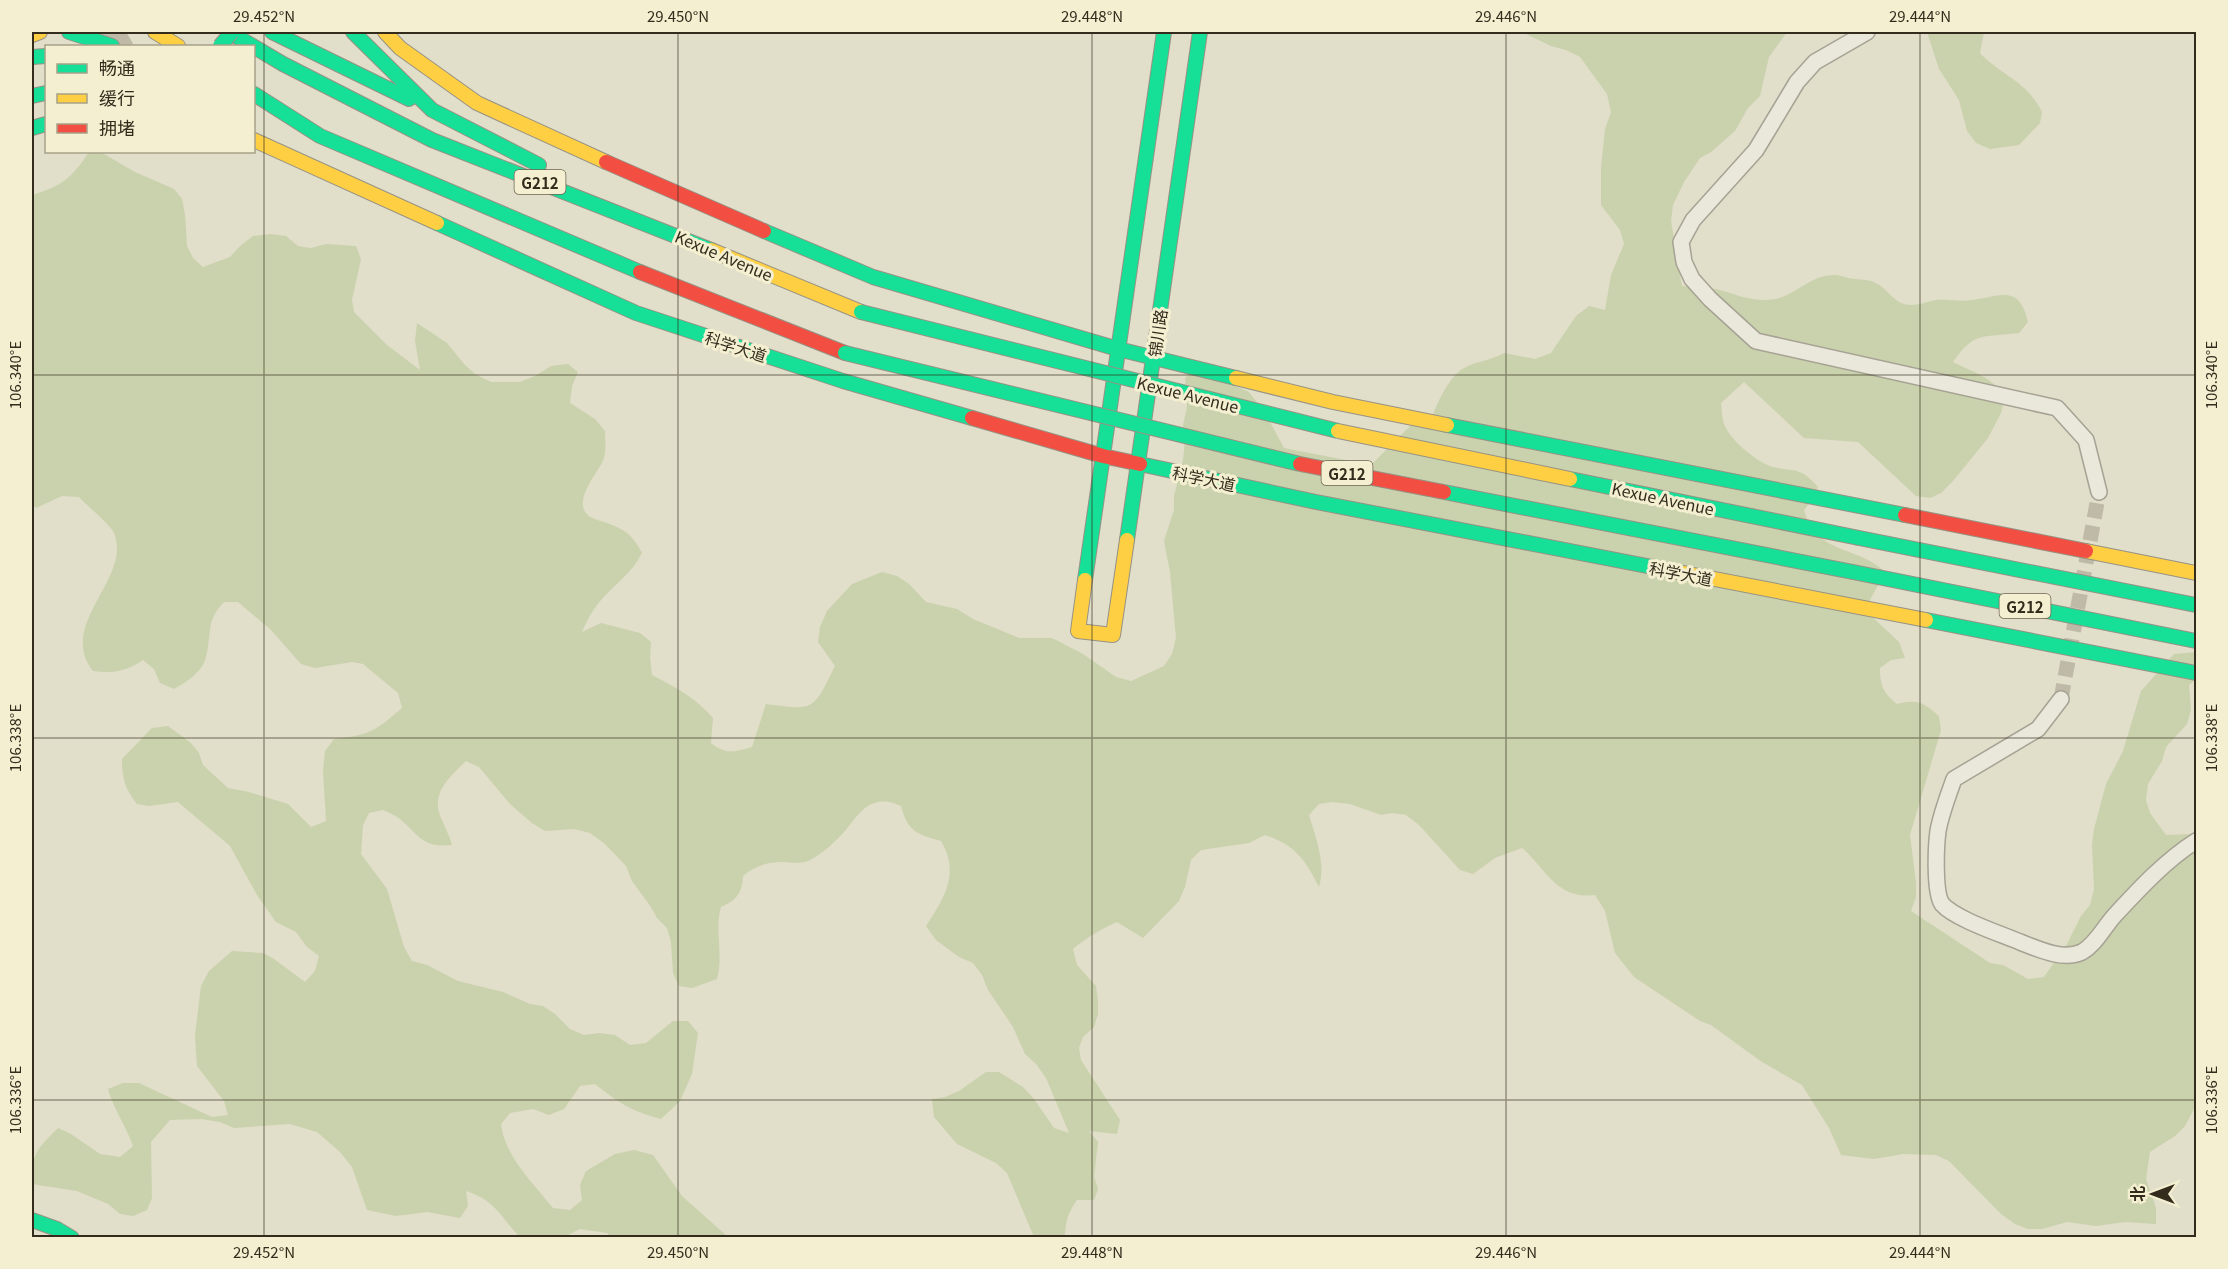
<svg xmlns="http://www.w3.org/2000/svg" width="2228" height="1269" font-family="Georgia,'Noto Sans SC',serif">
  <rect width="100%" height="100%" fill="#e1deca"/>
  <!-- green -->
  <path fill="#cad2ad" d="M1522,32H1787L1769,57L1760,96L1748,108L1735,131L1711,152L1700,158L1684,182L1673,205L1671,221L1682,286C1690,287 1698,286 1705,287C1725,289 1743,300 1763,300C1795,301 1805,275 1835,275C1840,275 1844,277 1848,278C1862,281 1869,277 1882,287C1889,293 1895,301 1904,304C1915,307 1925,302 1936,300C1948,299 1960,302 1972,300C2002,296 2019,284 2028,322L2019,333C1984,338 1975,330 1953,362C1974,373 1991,376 2005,397L2001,413L1988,438L1953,481L1941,493L1930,498L1916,496L1858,442L1804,438L1744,382L1721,403C1722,412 1722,423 1727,430C1734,443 1760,464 1773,467C1798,473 1799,466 1818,487L1812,500L1804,510C1817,556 1858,545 1885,572C1879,586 1870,596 1866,611L1899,642L1905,658L1891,660L1880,668C1880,685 1883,693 1897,704C1918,699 1923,702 1939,716L1941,730L1910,835L1916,883V897L1911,911L1990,963L2003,965L2028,979L2044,977L2067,944L2081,916L2090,905L2094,889L2092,845L2094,829L2106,784L2123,751L2141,691L2174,654L2196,652V679L2189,685L2191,710L2187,724L2166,747L2162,761L2148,784L2146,800L2150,813L2166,835L2196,834V1105L2185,1126L2175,1136L2150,1152L2146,1179L2156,1208V1224L2125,1222L2096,1226L2067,1222L2042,1229H2028L2015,1224L2001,1214L1949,1161L1936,1155L1903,1154L1874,1159L1841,1155L1829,1128L1802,1085L1762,1062L1711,1025L1700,1021L1634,977L1615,953L1605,911L1595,895C1557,900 1547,870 1522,848L1495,858L1473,874L1460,870L1419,825L1406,815L1392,813L1381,815L1350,804L1332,802L1319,804L1309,815C1316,839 1326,863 1319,887C1305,859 1295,845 1265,835L1249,843L1201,850L1191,860L1185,887L1179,901L1143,938L1117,922C1103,928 1084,939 1073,949L1077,965L1096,986L1098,1002V1014L1094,1027L1083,1037L1079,1048L1081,1060L1120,1120L1117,1134L1089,1131L1098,1142L1094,1177L1098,1189L1094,1200H1077C1068,1212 1065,1223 1065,1237H1034L1007,1173L996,1163L957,1144L934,1117L932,1099L945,1097L959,1091L986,1072H999L1023,1087L1034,1099L1054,1128L1069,1133L1046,1078L1036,1064L1025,1054L1013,1027L988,990L982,975L973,963L959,957L936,940L926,926C945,897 960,873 941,841C917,834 908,832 901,806C894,803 886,800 878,802C862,805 854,821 844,832C835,842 824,852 812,859C802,865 792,862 781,862C767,862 753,867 743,876C742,893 737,900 721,907C714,931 724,954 717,979L692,988L679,986L673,973L671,942L667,928L657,918L651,907L632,881L626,866L605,844L590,833L574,829L545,831L532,823L510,804L479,767L466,761C450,777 430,793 441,818C445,827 449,835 452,845C422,848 420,836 400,819C395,815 388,812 383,810L369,813L363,825L361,854L387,889L404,947L412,961L427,965L458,981L503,992L530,1004L543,1006L555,1014L570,1029L584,1035L599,1033L615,1035L630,1045L646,1043L673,1021H688L698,1033L692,1074L680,1101L661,1119C631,1111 619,1103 595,1084L580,1086L564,1109L549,1115L533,1109L510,1113L501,1124C505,1157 533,1183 553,1208L570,1210L582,1200L580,1185L586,1171L615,1154L634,1150L653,1155L682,1196L728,1237H611L607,1233L580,1229L568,1235L520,1237C500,1217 497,1201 466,1191L468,1206L460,1218L427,1212L396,1216L367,1210L352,1167L340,1152L317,1132L290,1124L234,1128L220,1122L201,1119L170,1120L151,1142L152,1198L147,1210L133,1216L120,1214L108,1204L77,1191L32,1184C31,1154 37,1149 58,1128L71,1134L100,1154L120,1157L133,1146C126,1126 114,1110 108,1089L123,1083H139L212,1117L228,1115L224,1101L197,1066L195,1035L201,986L209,971L232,951L263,953L274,959L305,982L315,971L319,956L307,947L296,932L276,922L257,895L230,846L178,802L149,806L137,804C125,789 122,778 122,759L152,728L168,726L191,743L199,753L203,765L228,788L249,792L288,804L311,827L326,821L323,771L325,751L334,739C370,735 374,732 402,708L398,693L363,664L352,662L315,668L301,664L270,629L238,602H224C204,622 213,636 205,660C201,673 185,683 174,689L160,683L154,669L143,660C127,671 112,674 93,671C56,624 133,578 114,533C110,524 87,506 79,497L62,496L36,508L32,504V195C62,186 71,179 89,152L104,154L135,172L174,189L182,199L185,215L187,246L193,258L203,267L230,257L240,246L253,236L270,234L286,236L298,246L311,248L326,244L356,246L361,259L352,300L354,312L387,345L420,370L415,341L417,323L447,343L464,364L475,374L491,382H520L535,376L551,366L568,364L578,372L572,386L570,403L595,419L605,431C605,440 607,454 602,463C595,476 567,509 595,519C618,527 630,529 642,553C632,573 616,583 602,599C593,609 587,620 582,632L601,623L640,633L651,642L650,658L652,675C675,687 696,698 713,718L711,743C726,755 735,752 752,747L766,704C816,711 813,710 835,666L818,642L820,627L827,611L839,598L852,584L882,572L897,576L909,584L926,602L957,609L973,619L1019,638H1052L1083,654L1116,677L1131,681L1164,666L1172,654L1176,638L1170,572L1164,541L1174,510V496L1183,460L1185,440L1183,425L1187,407L1185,378L1197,368L1249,392L1264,411L1284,448L1371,465L1413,423L1431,421C1435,406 1450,375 1464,368C1477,361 1489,361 1504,353L1535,359L1551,353L1576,316L1589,306L1605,310L1611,275L1624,244L1620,230L1601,205V168L1605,129L1611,112L1607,94L1580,57L1566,50L1551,46Z
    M1927,32H1984L1980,53C2003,77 2026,80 2042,112L2040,123L2019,145L1990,149L1976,143L1967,131L1959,100L1939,69Z"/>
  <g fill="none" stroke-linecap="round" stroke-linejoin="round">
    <!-- street-tunnel -->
    <path stroke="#bebaa7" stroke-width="15" stroke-dasharray="15 8" stroke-linecap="butt" d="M2061,699L2099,492"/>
    <!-- highway-tunnel -->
    <path stroke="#bebaa7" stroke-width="27" stroke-dasharray="27 14" stroke-linecap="butt" d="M103,46L126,32"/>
    <!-- street casing -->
    <g stroke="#a6a294" stroke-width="18">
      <path id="street" d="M1867,32L1815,62L1797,82L1756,150L1693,220L1681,242L1684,262L1692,279L1710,299L1756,341L2057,408L2086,440L2099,492
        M2061,699L2038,729L1954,779C1948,796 1941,814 1938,831C1936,846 1934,892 1942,904C1955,919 2001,934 2020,942C2038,949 2063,961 2082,952C2096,944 2104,927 2115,915C2140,888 2166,860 2196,841"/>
    </g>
    <!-- fast casing -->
    <g stroke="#969284" stroke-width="16">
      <path id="fast" d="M69,32L112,46
        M229,32L283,64L432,140L711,250
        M272,32L409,99
        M353,32L432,110L539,165
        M32,57L46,56
        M254,94L320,136L640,272
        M32,96L46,93
        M32,128L46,124
        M437,223L636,313L843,381L972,418
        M764,231L873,277L1118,349L1236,378
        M1447,425L1905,515
        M1140,464L1316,502L1673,571
        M1859,538L2196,605
        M1127,540L1200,32
        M1853,572L2196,641
        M1085,580L1164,32
        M1926,620L2196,673
        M32,1220L57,1229L72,1238"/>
    </g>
    <!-- slow casing -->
    <g stroke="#969284" stroke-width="16">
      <path id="slow" d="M155,32L178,46
        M385,32L400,48L477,103L606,162
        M32,35L40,32
        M254,140L437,223
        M711,250L861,312
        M1236,378L1333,402L1447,425
        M2086,551L2196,573
        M1673,571L1926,620
        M1085,580L1078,631L1113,635L1127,540"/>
    </g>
    <!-- jam casing -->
    <g stroke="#969284" stroke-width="16">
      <path id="jam" d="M606,162L764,231
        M640,272L845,353
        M972,418L1103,456L1140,464
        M1905,515L2086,551"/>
    </g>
    <!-- street -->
    <use href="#street" stroke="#eae8db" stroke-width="15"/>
    <!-- fast -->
    <use href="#fast" stroke="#16e098" stroke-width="14"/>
    <!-- slow -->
    <use href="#slow" stroke="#ffcf43" stroke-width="14"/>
    <!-- jam -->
    <use href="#jam" stroke="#f24e42" stroke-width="14"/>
    <!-- fast-bridge casing -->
    <g stroke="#969284" stroke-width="16" stroke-linecap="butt">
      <path id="fast-bridge" d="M220,46L232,32
        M861,312L1338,431
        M845,353L1300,464
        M1570,479L1859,538
        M1444,492L1853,572"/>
    </g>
    <!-- slow-bridge casing -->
    <g stroke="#969284" stroke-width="16" stroke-linecap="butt">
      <path id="slow-bridge" d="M1338,431L1570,479"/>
    </g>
    <!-- jam-bridge casing -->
    <g stroke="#969284" stroke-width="16" stroke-linecap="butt">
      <path id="jam-bridge" d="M1300,464L1444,492"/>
    </g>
    <!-- fast-bridge -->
    <use href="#fast-bridge" stroke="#16e098" stroke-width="14"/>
    <!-- slow-bridge -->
    <use href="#slow-bridge" stroke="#ffcf43" stroke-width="14"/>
    <!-- jam-bridge -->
    <use href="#jam-bridge" stroke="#f24e42" stroke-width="14"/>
  </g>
  <!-- ticks -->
  <path fill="none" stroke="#332c1d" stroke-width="1.5" stroke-opacity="0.45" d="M264,32V1238M678,32V1238M1092,32V1238M1506,32V1238M1920,32V1238M32,375H2196M32,738H2196M32,1100H2196"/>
  <g text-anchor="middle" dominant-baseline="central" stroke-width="6" stroke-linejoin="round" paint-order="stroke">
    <!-- shield labels -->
    <g fill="#f3efd0" stroke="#6d6653" stroke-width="1.5">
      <rect x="514.5" y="170" width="51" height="24" rx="4.5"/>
      <rect x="1321.5" y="461" width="51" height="24" rx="4.5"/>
      <rect x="1999.5" y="594" width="51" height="24" rx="4.5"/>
    </g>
    <g font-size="15" font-weight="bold" fill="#332c1d">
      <text x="540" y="182">G212</text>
      <text x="1347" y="473">G212</text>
      <text x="2025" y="606">G212</text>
    </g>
    <!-- street labels -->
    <g font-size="16" fill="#332c1d" stroke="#f3efd0">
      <text transform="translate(724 255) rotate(23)">Kexue Avenue</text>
      <text transform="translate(1157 333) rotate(-82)">锦川路</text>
      <text transform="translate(736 346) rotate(18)">科学大道</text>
      <text transform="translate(1188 394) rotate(14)">Kexue Avenue</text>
      <text transform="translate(1204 478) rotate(12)">科学大道</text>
      <text transform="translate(1663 498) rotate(12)">Kexue Avenue</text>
      <text transform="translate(1681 573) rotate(11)">科学大道</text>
    </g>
  </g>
  <!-- border -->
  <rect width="2228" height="1269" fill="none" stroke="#f3efd0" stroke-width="66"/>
  <!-- legend -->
  <rect x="45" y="45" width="210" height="108" fill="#f3efd0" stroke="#a6a188" stroke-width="1.5"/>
  <rect x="57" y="64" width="30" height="9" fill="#16e098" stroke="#a6a188" stroke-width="1.5"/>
  <text x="99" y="75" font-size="18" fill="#332c1d">畅通</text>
  <rect x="57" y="94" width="30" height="9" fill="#ffcf43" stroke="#a6a188" stroke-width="1.5"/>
  <text x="99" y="105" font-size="18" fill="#332c1d">缓行</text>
  <rect x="57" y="124" width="30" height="9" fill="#f24e42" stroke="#a6a188" stroke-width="1.5"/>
  <text x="99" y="135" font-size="18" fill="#332c1d">拥堵</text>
  <!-- north arrow -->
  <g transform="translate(2153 1194) rotate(270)" stroke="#f3efd0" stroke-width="4.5" paint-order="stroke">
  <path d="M0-4.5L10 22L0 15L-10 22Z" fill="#332c1d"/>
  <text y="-9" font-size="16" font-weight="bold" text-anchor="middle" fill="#332c1d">北</text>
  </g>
  <rect x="33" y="33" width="2162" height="1203" fill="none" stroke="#332c1d" stroke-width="2"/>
  <g font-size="15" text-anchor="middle" fill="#332c1d">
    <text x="264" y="22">29.452°N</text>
    <text x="678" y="22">29.450°N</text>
    <text x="1092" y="22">29.448°N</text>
    <text x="1506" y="22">29.446°N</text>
    <text x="1920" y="22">29.444°N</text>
    <text transform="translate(2212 375) rotate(-90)" y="5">106.340°E</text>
    <text transform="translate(16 375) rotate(-90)" y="5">106.340°E</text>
    <text transform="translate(2212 738) rotate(-90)" y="5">106.338°E</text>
    <text transform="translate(16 738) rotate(-90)" y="5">106.338°E</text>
    <text transform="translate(2212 1100) rotate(-90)" y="5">106.336°E</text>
    <text transform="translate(16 1100) rotate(-90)" y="5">106.336°E</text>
    <text x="264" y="1258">29.452°N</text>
    <text x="678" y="1258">29.450°N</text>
    <text x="1092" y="1258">29.448°N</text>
    <text x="1506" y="1258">29.446°N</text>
    <text x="1920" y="1258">29.444°N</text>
  </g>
</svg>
